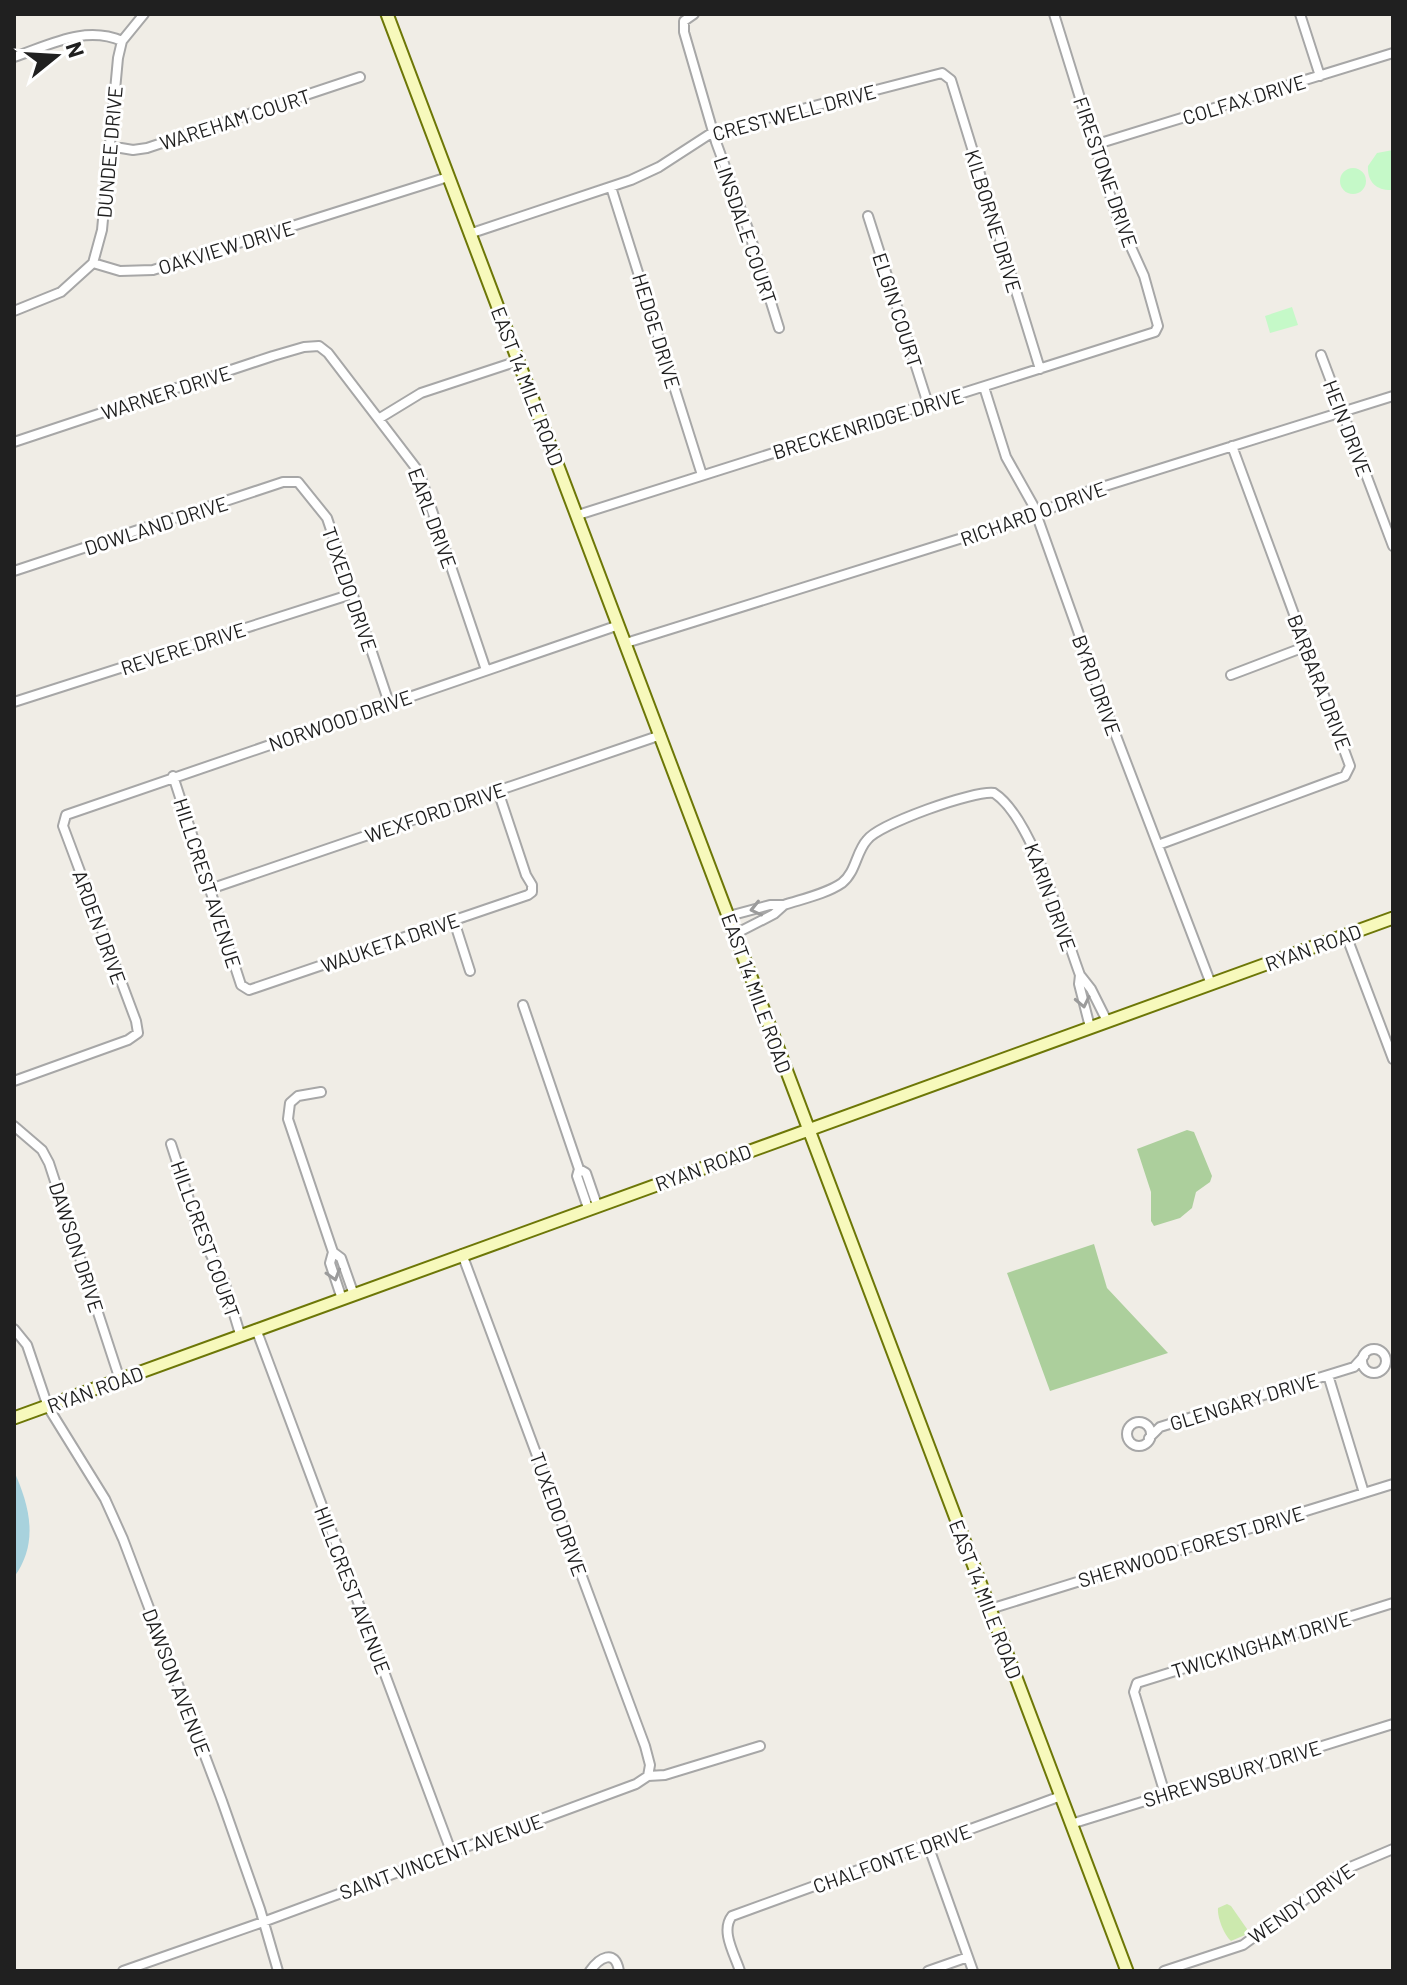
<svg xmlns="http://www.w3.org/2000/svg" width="1407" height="1985" font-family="Barlow,sans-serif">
  <rect width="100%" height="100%" fill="#f0ede6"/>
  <!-- grass -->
  <path fill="#cce9ae" d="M1227,1904L1231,1906L1247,1929L1245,1935L1231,1941C1224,1935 1217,1917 1218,1908Z"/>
  <!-- forest -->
  <path fill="#accf9c" d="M1187,1130L1194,1132L1212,1176L1210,1182L1196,1192L1192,1208L1180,1218L1154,1226L1151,1221V1192L1137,1149Z
    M1094,1244L1107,1288L1168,1353L1050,1391L1007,1273Z"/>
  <!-- park -->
  <path fill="#c5f9c8" d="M1393,150V190C1377,191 1367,182 1368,166L1377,153Z
    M1340 181a13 13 0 1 1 26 0a13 13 0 1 1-26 0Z
    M1292,307L1298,325L1270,333L1265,316Z"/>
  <!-- water -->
  <path fill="#a8d2dd" d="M14,1471C30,1507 39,1543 14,1577Z"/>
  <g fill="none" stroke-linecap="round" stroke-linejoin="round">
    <!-- minor casing -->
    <g stroke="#a7a7a7" stroke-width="12">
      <path id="minor" d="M694,14L684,21V32L716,142L748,229L779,328
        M1300,14L1320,76
        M14,57C50,45 85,25 122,41
        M1094,145L1393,53
        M109,146L133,150L147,148L360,77
        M611,187L702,475
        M868,216L928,404
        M469,234L631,180L659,167L713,132L942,73L951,80L1040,369
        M93,263L120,271L153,270L448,177
        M14,311L61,292L93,263L102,230L118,58L122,41L144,14
        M1321,355L1393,546
        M984,387L1006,457L1033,505L1105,707L1211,984
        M380,418L421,393L518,361
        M14,442L273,356L304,347L319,346L328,353L419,472L486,670
        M578,515L1155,332L1158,326L1144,276L1116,214L1054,14
        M14,571L283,482H298L327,518L389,703
        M626,643L1036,515L1086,492L1393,396
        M1231,675L1307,646
        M14,702L352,594
        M173,776L241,985L249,990L528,895L532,892V885L526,875L498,791
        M1158,845L1345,776L1350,766L1232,446
        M210,889L661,735
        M784,905C802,899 826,894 842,883C856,872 856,852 867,840C879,824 974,790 994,793C1033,818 1063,930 1080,975
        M729,916L770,905H784L774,914L735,934
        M454,921L470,971
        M1346,935L1393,1059
        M523,1005L579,1169L577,1176L588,1208
        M1090,1027L1079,984L1080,975L1091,989L1107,1021
        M14,1081L128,1040L138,1033L136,1021L63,826L66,815L619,625
        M321,1092L298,1096L290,1103L288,1119L333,1252L341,1258L354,1295
        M14,1126L42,1150L49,1163L120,1380
        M171,1144L200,1233L224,1281L240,1334
        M579,1169L586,1173L597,1205
        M333,1252L330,1263L342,1299
        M462,1254L645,1746L650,1765L648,1776
        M14,1329L27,1345L48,1407L105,1499L123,1539L222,1801L260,1909L278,1971
        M256,1329L451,1851
        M1362 1361a12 12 0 1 1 24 0a12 12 0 1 1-24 0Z
        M1328,1375L1364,1493
        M1127 1434a12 12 0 1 1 24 0a12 12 0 1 1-24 0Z
        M1149,1438L1160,1427L1354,1367L1364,1356
        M990,1609L1393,1484
        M1165,1794L1134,1692L1137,1683L1393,1603
        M1071,1824L1393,1724
        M928,1845L973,1971
        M123,1971L263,1922L636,1784L648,1776L665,1775L760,1746
        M590,1971C599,1958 615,1948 619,1971
        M740,1971C735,1955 720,1931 732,1916L1061,1796
        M928,1971L968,1957
        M1164,1971L1243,1945L1348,1868L1393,1849"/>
    </g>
    <!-- secondary casing -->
    <g stroke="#6d7707" stroke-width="15">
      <path id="secondary" d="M387,14L1127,1971
        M14,1418L1393,918"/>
    </g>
    <!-- minor -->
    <use href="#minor" stroke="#fff" stroke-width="8"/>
    <!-- secondary -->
    <use href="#secondary" stroke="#f7f9bc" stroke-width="11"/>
  </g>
  <!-- one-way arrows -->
  <defs><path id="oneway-chevron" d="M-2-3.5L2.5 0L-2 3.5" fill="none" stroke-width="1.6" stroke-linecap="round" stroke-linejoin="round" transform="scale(2)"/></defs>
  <g stroke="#9b9b9b">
    <use href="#oneway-chevron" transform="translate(756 909) rotate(167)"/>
    <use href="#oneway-chevron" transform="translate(1083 1002) rotate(78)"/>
    <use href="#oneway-chevron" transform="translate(334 1275) rotate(73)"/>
  </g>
  <g text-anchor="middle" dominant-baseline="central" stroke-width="6" stroke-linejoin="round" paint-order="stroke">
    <!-- street labels -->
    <g font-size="20" fill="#202020" stroke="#fff">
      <text transform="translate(1244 99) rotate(-17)">COLFAX DRIVE</text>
      <text transform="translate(794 112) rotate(-15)">CRESTWELL DRIVE</text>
      <text transform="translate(235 119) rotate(-18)">WAREHAM COURT</text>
      <text transform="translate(109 152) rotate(-85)">DUNDEE DRIVE</text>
      <text transform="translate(1106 172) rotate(71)">FIRESTONE DRIVE</text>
      <text transform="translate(994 221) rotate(73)">KILBORNE DRIVE</text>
      <text transform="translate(746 230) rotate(71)">LINSDALE COURT</text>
      <text transform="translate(226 247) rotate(-17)">OAKVIEW DRIVE</text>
      <text transform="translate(898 310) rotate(72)">ELGIN COURT</text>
      <text transform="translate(657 331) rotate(73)">HEDGE DRIVE</text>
      <text transform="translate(528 386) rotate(69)">EAST 14 MILE ROAD</text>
      <text transform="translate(166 392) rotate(-18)">WARNER DRIVE</text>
      <text transform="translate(868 423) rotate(-17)">BRECKENRIDGE DRIVE</text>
      <text transform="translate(1348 428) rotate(69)">HEIN DRIVE</text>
      <text transform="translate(1033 513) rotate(-20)">RICHARD O DRIVE</text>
      <text transform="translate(433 518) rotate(70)">EARL DRIVE</text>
      <text transform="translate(156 525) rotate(-18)">DOWLAND DRIVE</text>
      <text transform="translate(350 589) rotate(71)">TUXEDO DRIVE</text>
      <text transform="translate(183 648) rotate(-18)">REVERE DRIVE</text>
      <text transform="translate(1320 682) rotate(69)">BARBARA DRIVE</text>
      <text transform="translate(1097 685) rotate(70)">BYRD DRIVE</text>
      <text transform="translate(340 720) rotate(-19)">NORWOOD DRIVE</text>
      <text transform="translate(435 812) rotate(-19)">WEXFORD DRIVE</text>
      <text transform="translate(208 883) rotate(72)">HILLCREST AVENUE</text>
      <text transform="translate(1051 897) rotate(70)">KARIN DRIVE</text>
      <text transform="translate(100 927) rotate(70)">ARDEN DRIVE</text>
      <text transform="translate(390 942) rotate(-19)">WAUKETA DRIVE</text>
      <text transform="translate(1313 947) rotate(-20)">RYAN ROAD</text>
      <text transform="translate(757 993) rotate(70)">EAST 14 MILE ROAD</text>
      <text transform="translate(703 1167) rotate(-20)">RYAN ROAD</text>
      <text transform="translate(206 1239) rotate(70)">HILLCREST COURT</text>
      <text transform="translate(77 1247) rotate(72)">DAWSON DRIVE</text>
      <text transform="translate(95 1389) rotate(-20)">RYAN ROAD</text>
      <text transform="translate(1244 1401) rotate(-17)">GLENGARY DRIVE</text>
      <text transform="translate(559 1514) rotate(70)">TUXEDO DRIVE</text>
      <text transform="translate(1191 1546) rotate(-17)">SHERWOOD FOREST DRIVE</text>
      <text transform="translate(353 1590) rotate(69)">HILLCREST AVENUE</text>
      <text transform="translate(986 1599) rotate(69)">EAST 14 MILE ROAD</text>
      <text transform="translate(1261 1644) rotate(-17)">TWICKINGHAM DRIVE</text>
      <text transform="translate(177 1682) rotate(69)">DAWSON AVENUE</text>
      <text transform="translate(1232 1773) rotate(-17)">SHREWSBURY DRIVE</text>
      <text transform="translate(441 1856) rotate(-20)">SAINT VINCENT AVENUE</text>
      <text transform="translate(892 1858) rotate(-20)">CHALFONTE DRIVE</text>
      <text transform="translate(1301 1903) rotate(-35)">WENDY DRIVE</text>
    </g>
  </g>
  <!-- border -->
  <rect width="1407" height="1985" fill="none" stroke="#202020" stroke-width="32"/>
  <!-- north arrow -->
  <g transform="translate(56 56) rotate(72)" stroke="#ffffff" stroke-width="6" paint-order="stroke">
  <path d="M0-6L14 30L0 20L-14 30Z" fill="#202020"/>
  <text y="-12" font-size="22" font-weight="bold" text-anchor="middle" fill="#202020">N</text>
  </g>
</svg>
